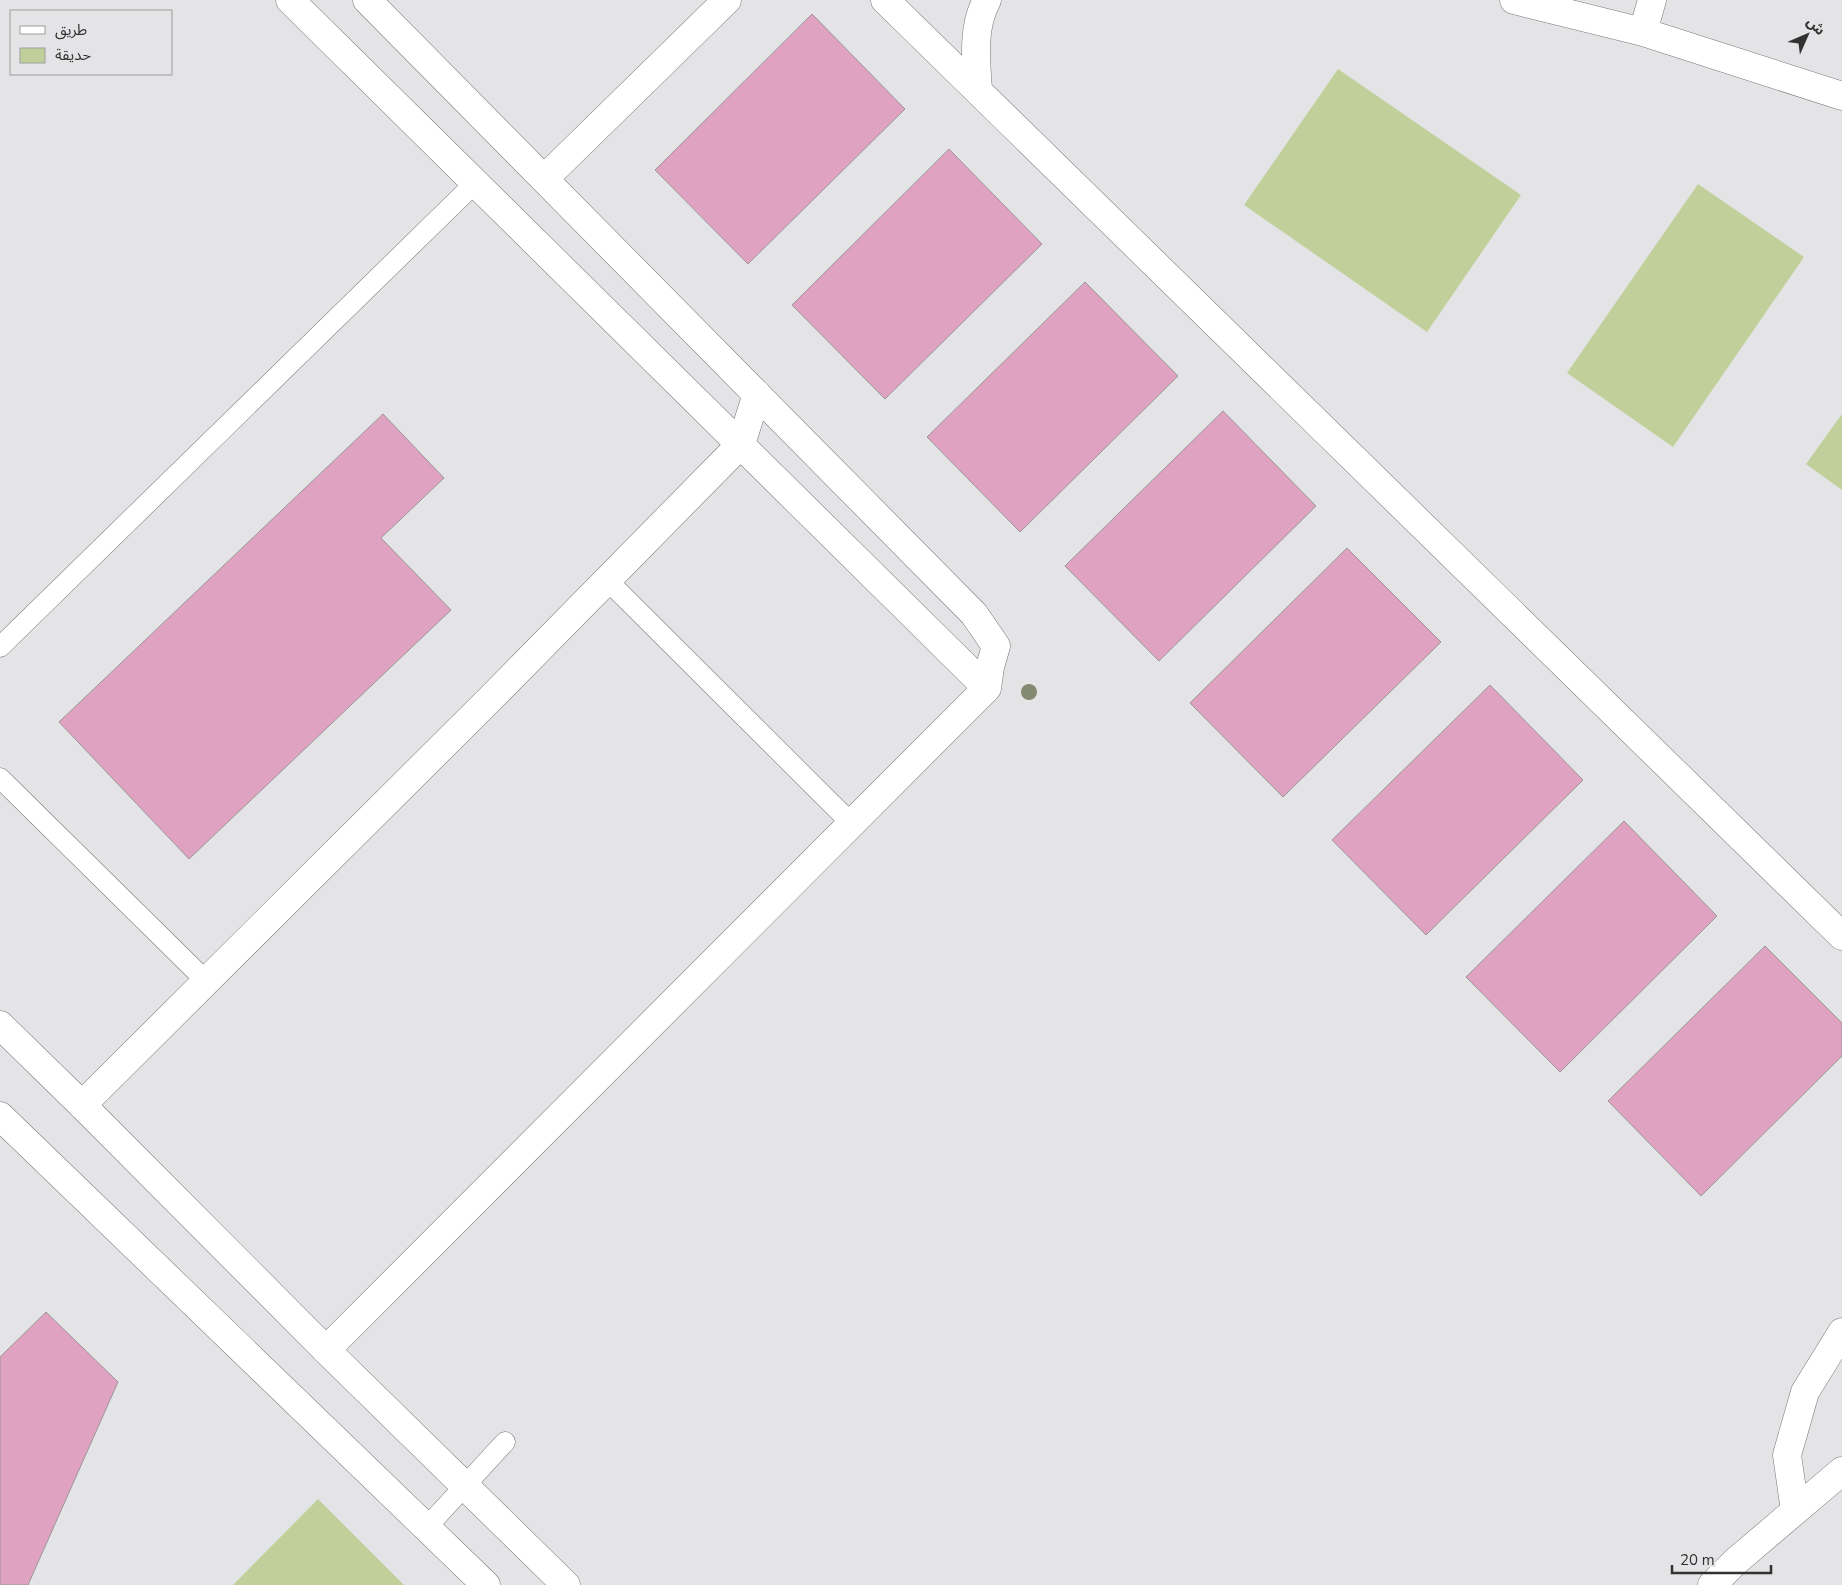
<svg xmlns="http://www.w3.org/2000/svg" width="1842" height="1585" font-family="'Nunito Sans','Noto Sans Arabic',sans-serif">
  <rect width="100%" height="100%" fill="#e4e4e6"/>
  <!-- green -->
  <path fill="#c1d09b" d="M1338,69L1521,195L1427,332L1244,205Z
    M1698,184L1804,257L1673,447L1567,373Z
    M1842,414V490L1806,464Z
    M318,1499L404,1585H233Z"/>
  <!-- building -->
  <path fill="#dfa3c1" stroke="#999798" d="M812,14L905,109L748,264L655,170Z
    M949,149L1042,244L885,399L792,305Z
    M1085,282L1178,376L1020,532L927,437Z
    M1223,411L1316,506L1159,661L1065,566Z
    M383,414L444,478L381,538L451,610L189,859L59,722Z
    M1347,548L1441,642L1283,797L1190,703Z
    M1490,685L1583,780L1426,935L1332,840Z
    M1624,821L1717,916L1560,1072L1466,977Z
    M1765,946L1842,1023V1056L1701,1196L1608,1101Z
    M46,1312L118,1382L28,1585H0V1357Z"/>
  <g fill="none" stroke-linecap="round" stroke-linejoin="round">
    <!-- service casing -->
    <g stroke="#767678" stroke-width="21">
      <path id="service" d="M607,580L851,823
        M0,647L475,183
        M0,778L206,981
        M427,1527L505,1442"/>
    </g>
    <!-- minor casing -->
    <g stroke="#767678" stroke-width="29">
      <path id="minor" d="M290,0L987,688
        M885,0L1842,936
        M1514,0L1643,32L1842,96
        M1643,32L1652,0
        M978,90C976,60 972,27 987,0
        M544,179L727,0
        M82,1105L493,696L741,444L757,394
        M326,1350L987,688L990,667L996,646L974,614L367,0
        M1795,1511L1787,1455L1805,1392L1842,1332
        M1712,1585L1735,1562L1842,1471"/>
    </g>
    <!-- tertiary casing -->
    <g stroke="#767678" stroke-width="29">
      <path id="tertiary" d="M0,1025L82,1105L326,1350L566,1585
        M0,1116L486,1585"/>
    </g>
    <!-- service -->
    <use href="#service" stroke="#fff" stroke-width="20"/>
    <!-- minor -->
    <use href="#minor" stroke="#fff" stroke-width="28"/>
    <!-- tertiary -->
    <use href="#tertiary" stroke="#fff" stroke-width="28"/>
  </g>
  <!-- trees -->
  <circle fill="#848972" cx="1029" cy="692" r="8"/>
  <!-- legend -->
  <rect x="10" y="10" width="162" height="65" fill="#e4e4e6" stroke="#9d9d9e"/>
  <rect x="20" y="26" width="25" height="8" fill="#ffffff" stroke="#9d9d9e"/>
  <text x="55" y="35" font-size="15" fill="#323233">طريق</text>
  <rect x="20" y="48" width="25" height="15" fill="#c1d09b" stroke="#9d9d9e"/>
  <text x="55" y="60" font-size="15" fill="#323233">حديقة</text>
  <!-- north arrow -->
  <g transform="translate(1807 35) rotate(45)" stroke="#e4e4e6" stroke-width="4" paint-order="stroke">
  <path d="M0-4L9 19L0 12L-9 19Z" fill="#323233"/>
  <text y="-8" font-size="14" font-weight="bold" text-anchor="middle" fill="#323233">ش</text>
  </g>
  <!-- scale -->
  <path d="M1672 1565v8h99v-8" fill="none" stroke="#323233" stroke-width="2.5"/>
  <text x="1680" y="1565" font-size="15" fill="#323233" stroke="#e4e4e6" stroke-width="4" paint-order="stroke">20 m</text>
</svg>
